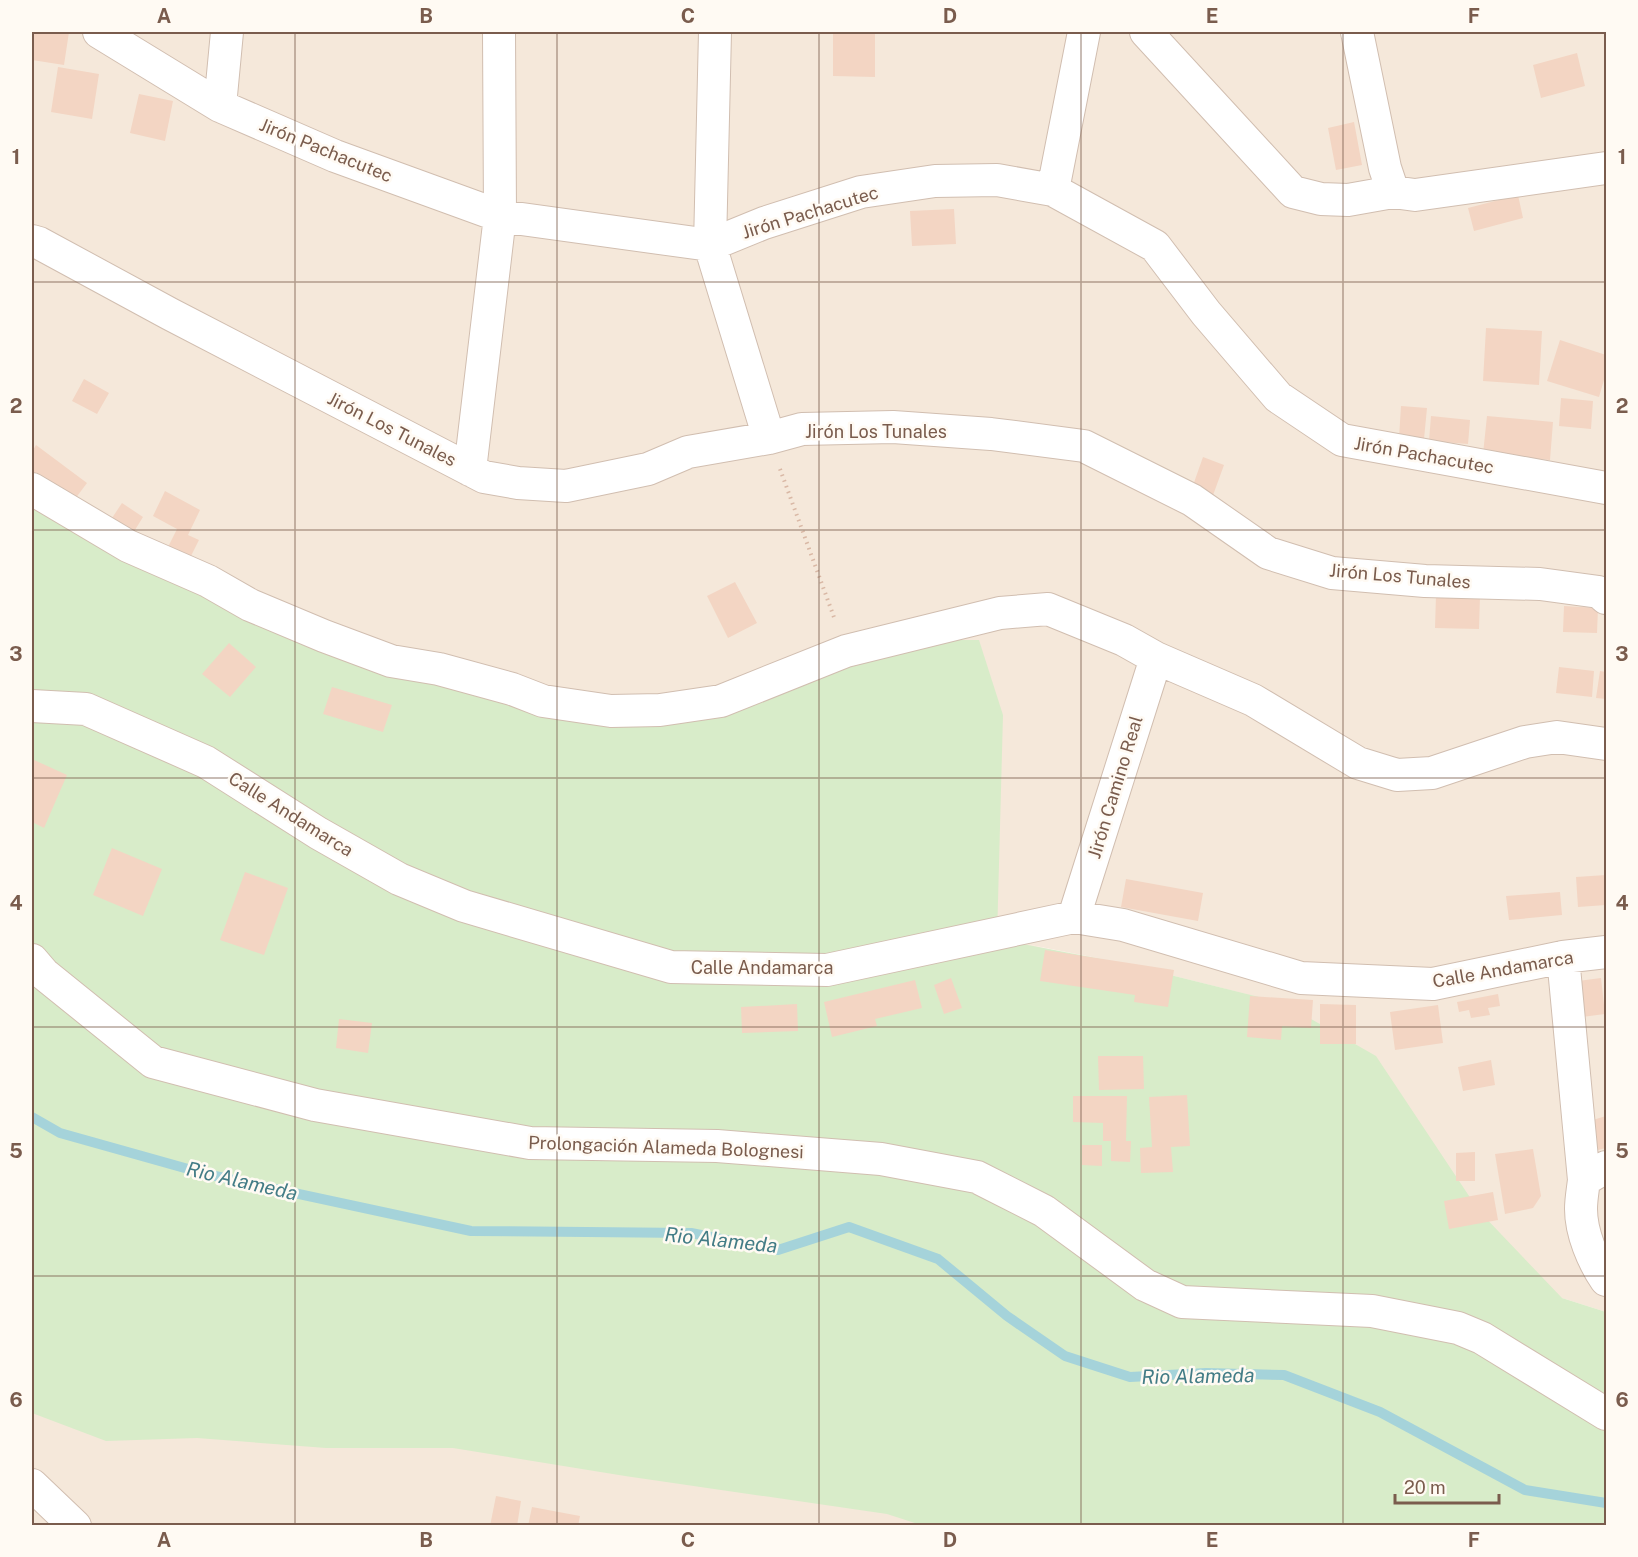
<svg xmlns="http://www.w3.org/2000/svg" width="1638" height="1557" font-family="'Public Sans',sans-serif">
  <rect width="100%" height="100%" fill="#fdf6ec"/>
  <!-- residential -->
  <path fill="#f5e8da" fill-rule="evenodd" d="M32,32H1606V1312L1562,1298L1242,1525H32ZM1026,944L1122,963L1246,994Z"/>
  <!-- green -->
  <path fill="#d8ecc9" d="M32,503L309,642L598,717L890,640H979L1003,715L997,939L1122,963L1283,1003L1376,1056L1479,1211L1562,1298L1606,1312V1525H921L887,1514L625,1476L453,1448H326L197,1438L106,1441L32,1413Z"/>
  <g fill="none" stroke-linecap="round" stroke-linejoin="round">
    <!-- stream -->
    <path stroke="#a5d3da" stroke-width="10" d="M32,1117L60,1133L206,1174L471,1231L691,1233L778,1250L849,1227L938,1259L1007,1316L1065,1356L1130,1377L1206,1373L1284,1375L1380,1412L1525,1490L1606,1503"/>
  </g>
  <!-- building -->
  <path fill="#f3d5c3" d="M32,32H69L64,65L32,60Z
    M734,32H770V34H734Z
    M833,32H875V77L833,76Z
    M1577,53L1585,86L1541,98L1533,65Z
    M58,67L99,74L92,119L51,112Z
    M139,94L173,101L165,141L130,133Z
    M1354,122L1362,165L1336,170L1328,128Z
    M1518,195L1523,218L1474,231L1468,208Z
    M954,209L956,244L912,246L910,211Z
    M1486,328L1542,331L1539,385L1483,381Z
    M1560,340L1606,355V373L1599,397L1547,381Z
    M84,379L109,393L97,414L72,401Z
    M1561,398L1593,401L1591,429L1559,426Z
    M1401,406L1427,408L1424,439L1399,438Z
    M1431,416L1470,420L1468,444L1429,441Z
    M1487,416L1553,422L1550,460L1483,454Z
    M36,445L87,483L72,503L32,472V452Z
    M1203,457L1224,465L1212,498L1191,491Z
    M165,491L200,510L188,535L199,540L187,564L165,553L177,529L153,516Z
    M122,503L143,517L130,538L108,524Z
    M735,582L757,623L728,638L707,596Z
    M1436,595L1480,596L1479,629L1435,628Z
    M1564,606L1598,608L1597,633L1563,632Z
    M229,643L256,667L230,697L202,674Z
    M1559,667L1594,671L1592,697L1556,693Z
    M1600,671L1606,672V699L1596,698Z
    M332,687L392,705L383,732L323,714Z
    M32,759L67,775L44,828L32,822Z
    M112,848L162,869L143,916L93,895Z
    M245,872L288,888L264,955L220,940Z
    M1606,875V905L1578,907L1576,877Z
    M1126,879L1203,893L1198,921L1121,907Z
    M1560,892L1562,915L1509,920L1506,896Z
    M1045,950L1174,970L1168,1007L1134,1002L1135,995L1040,981Z
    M951,978L962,1008L944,1014L934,985Z
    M1601,978L1605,1014L1582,1017L1578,981Z
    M915,980L922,1008L875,1019L877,1026L832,1037L824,1002Z
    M1498,994L1500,1006L1488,1008L1490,1015L1471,1018L1469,1010L1459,1012L1457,1002Z
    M1250,996L1313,1000L1311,1028L1282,1026L1281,1040L1247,1037Z
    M797,1004L798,1031L742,1033L741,1007Z
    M1320,1004L1356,1005V1044H1320Z
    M1438,1005L1443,1043L1395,1050L1390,1012Z
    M339,1019L372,1023L368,1053L336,1048Z
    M1098,1056H1143L1144,1089L1099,1090Z
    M1491,1060L1495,1085L1463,1091L1458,1067Z
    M1187,1095L1190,1146L1171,1147L1173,1172L1141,1173L1140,1148L1152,1147L1149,1097Z
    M1073,1096H1127L1126,1141H1131L1130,1162L1111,1161V1141H1103V1123L1073,1122Z
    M1606,1116V1148L1594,1151L1586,1122Z
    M1082,1145H1102V1166L1082,1165Z
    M1533,1149L1541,1196L1533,1208L1505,1214L1495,1154Z
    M1475,1152V1181H1456V1153Z
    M1493,1192L1498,1220L1449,1229L1444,1201Z
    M496,1496L521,1501L517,1526H490Z
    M532,1507L580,1516L578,1526H528Z"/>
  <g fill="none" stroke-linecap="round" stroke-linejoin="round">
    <!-- street casing -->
    <g stroke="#d1beb0" stroke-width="34">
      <path id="street" d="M99,32L220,106L335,156L500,216L710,245L764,223L861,192L935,181L997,180L1053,190L1155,246L1206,313L1278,397L1342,440L1606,488
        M715,32L710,245L769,438
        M1146,32L1293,192L1321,199L1348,200L1393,192
        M1357,32L1385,168L1393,192L1415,195L1606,168
        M220,106L227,32
        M1053,190L1084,32
        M32,241L39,243L170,314L484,477L518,483L566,486L648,469L688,452L769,438L802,429L893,427L991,434L1084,446L1192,500L1268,553L1332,573L1425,581L1540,584L1599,592L1606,598
        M470,470L500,216L499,32
        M32,489L128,546L208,581L250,605L324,636L391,661L439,669L512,689L543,701L611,711L660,710L721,701L846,651L1000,613L1048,609L1124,640L1156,658L1253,700L1358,763L1397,775L1432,773L1525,742L1557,737L1606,744
        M32,706L86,709L206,762L318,833L399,879L464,906L671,967L827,970L1074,917L1123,925L1301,978L1433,984L1563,957L1606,952
        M1074,917L1156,658
        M1563,957L1584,1180
        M32,960L44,974L153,1062L315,1105L530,1143L717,1146L881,1159L977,1177L1044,1211L1145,1285L1182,1302L1372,1311L1458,1328L1482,1338L1606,1414
        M1606,1167L1584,1180C1583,1189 1581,1199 1581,1209C1581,1233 1593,1261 1606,1280
        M32,1485L75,1526"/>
    </g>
    <!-- path -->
    <path stroke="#d9b8a5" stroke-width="4" stroke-dasharray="1.5 4.5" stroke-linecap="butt" d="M780,469L835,620"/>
    <!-- street -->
    <use href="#street" stroke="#fff" stroke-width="32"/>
  </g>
  <!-- grid -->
  <path fill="none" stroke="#7a5c4d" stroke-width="1.5" stroke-opacity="0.55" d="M295,32V1526M557,32V1526M819,32V1526M1081,32V1526M1343,32V1526M32,282H1606M32,530H1606M32,778H1606M32,1027H1606M32,1276H1606"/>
  <g text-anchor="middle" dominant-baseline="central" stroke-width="5" stroke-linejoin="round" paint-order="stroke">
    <!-- street labels -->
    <g font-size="18" fill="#7a5c4d" stroke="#fffaf3">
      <text transform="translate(326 150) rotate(22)">Jirón Pachacutec</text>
      <text transform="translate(810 212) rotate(-17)">Jirón Pachacutec</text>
      <text transform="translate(392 429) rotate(27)">Jirón Los Tunales</text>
      <text x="876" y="431">Jirón Los Tunales</text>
      <text transform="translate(1424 455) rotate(10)">Jirón Pachacutec</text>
      <text transform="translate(1400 576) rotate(5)">Jirón Los Tunales</text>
      <text transform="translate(1115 787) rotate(-73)">Jirón Camino Real</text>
      <text transform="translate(291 814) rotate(32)">Calle Andamarca</text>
      <text x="762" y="967">Calle Andamarca</text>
      <text transform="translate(1503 969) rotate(-10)">Calle Andamarca</text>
      <text transform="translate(666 1147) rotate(2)">Prolongación Alameda Bolognesi</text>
    </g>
    <!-- water labels -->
    <g font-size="20" font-style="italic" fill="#437c86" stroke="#fffaf3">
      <text transform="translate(242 1181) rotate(13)">Rio Alameda</text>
      <text transform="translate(721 1240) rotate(6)">Rio Alameda</text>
      <text transform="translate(1198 1376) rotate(-1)">Rio Alameda</text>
    </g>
  </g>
  <!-- border -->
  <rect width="1638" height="1557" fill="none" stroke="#fffaf3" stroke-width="66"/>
  <!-- scale -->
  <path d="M1395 1494v9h104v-9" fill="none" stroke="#7a5c4d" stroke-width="3"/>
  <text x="1404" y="1494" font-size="18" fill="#7a5c4d" stroke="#fffaf3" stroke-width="4.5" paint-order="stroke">20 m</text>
  <rect x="33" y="33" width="1572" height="1491" fill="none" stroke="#7a5c4d" stroke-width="2"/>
  <g font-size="20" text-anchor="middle" font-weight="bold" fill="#7a5c4d">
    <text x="164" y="23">A</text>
    <text x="426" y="23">B</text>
    <text x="688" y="23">C</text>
    <text x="950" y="23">D</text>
    <text x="1212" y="23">E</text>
    <text x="1474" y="23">F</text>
    <text x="16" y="164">1</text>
    <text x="1622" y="164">1</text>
    <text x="16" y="413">2</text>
    <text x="1622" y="413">2</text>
    <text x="16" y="661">3</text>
    <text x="1622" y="661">3</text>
    <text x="16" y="910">4</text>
    <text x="1622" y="910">4</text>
    <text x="16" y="1158">5</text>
    <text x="1622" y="1158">5</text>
    <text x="16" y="1407">6</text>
    <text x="1622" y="1407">6</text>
    <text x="164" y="1547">A</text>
    <text x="426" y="1547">B</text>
    <text x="688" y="1547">C</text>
    <text x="950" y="1547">D</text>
    <text x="1212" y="1547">E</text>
    <text x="1474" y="1547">F</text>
  </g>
</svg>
